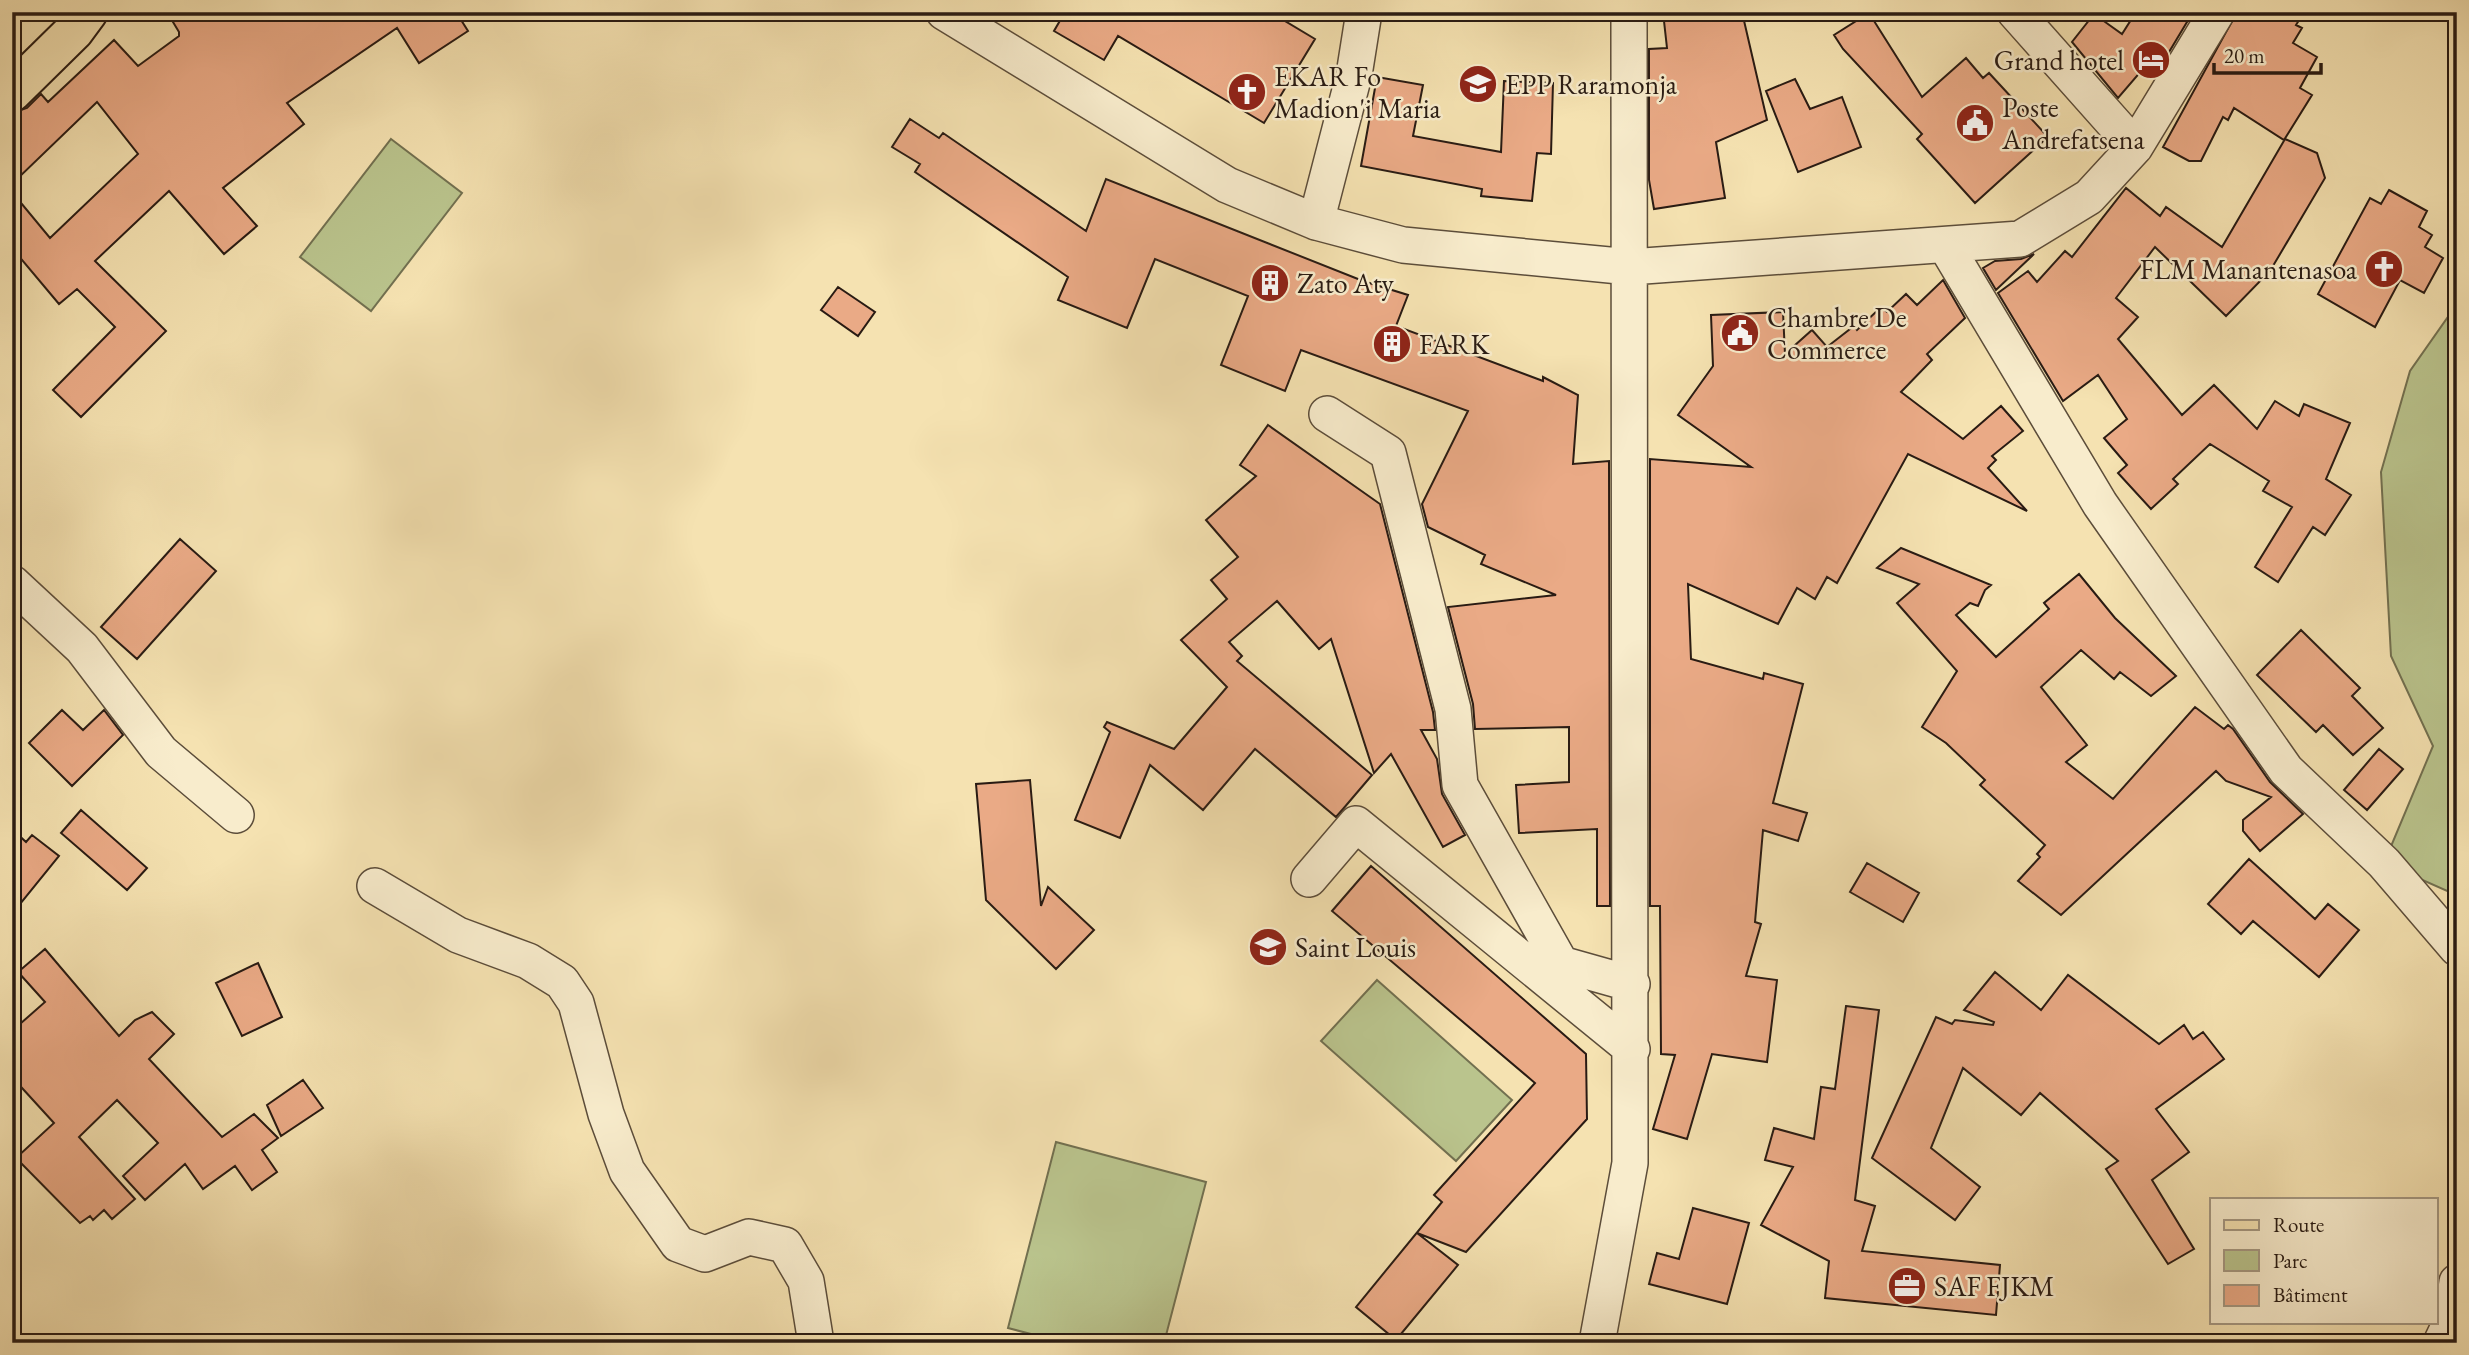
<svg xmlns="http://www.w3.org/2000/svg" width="2469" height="1355" font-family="'EB Garamond',serif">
  <rect width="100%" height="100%" fill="#f5e2b1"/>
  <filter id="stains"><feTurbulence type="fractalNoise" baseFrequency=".00286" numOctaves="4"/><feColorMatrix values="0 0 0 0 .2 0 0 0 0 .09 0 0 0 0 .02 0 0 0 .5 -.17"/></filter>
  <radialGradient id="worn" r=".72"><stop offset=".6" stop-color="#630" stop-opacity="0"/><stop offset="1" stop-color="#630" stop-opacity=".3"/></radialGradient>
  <!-- green -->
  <path fill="#bac48d" stroke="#727050" stroke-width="2" d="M391,139L462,193L371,311L300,257Z
    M2457,304V900L2452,893L2384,863L2433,746L2391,656L2381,472L2410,371Z
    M1377,980L1512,1100L1456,1161L1321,1041Z
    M1056,1142L1206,1182L1164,1343H1065L1008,1328Z"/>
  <!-- building -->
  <path fill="#eaaa86" stroke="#291b13" stroke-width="2" d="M167,12H456L468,31L419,63L397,28L287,103L304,124L223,188L257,226L224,254L169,191L95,261L166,331L81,417L53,390L115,327L77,289L59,304L12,248V192L50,238L138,154L97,102L12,184V113L27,108L41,94L48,102L114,40L138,66L179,36V32Z
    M1065,12H1270L1315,39L1264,123L1118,36L1104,60L1054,31Z
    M1663,12H1742L1767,120L1716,142L1725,198L1654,209L1649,180V49L1667,48Z
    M2136,12H2193L2163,62L2154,56L2118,98L2072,42L2094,14L2122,34Z
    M2237,12H2304L2296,25L2302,28L2293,43L2317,57L2300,88L2312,95L2284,140L2234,108L2228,120L2223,117L2201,161H2189L2163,147Z
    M1869,13L1922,97L1966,58L1983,78L1989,73L2048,137L1975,203L1917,139L1922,134L1843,49L1834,35Z
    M1377,77L1423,85L1413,136L1501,152L1504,81L1553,83L1551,154L1537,153L1532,201L1481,196L1482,189L1361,166Z
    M1795,79L1810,109L1842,97L1861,147L1798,172L1766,91Z
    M910,119L939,138L943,133L1086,231L1106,179L1363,281L1408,295L1396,326L1543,381V377L1578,395L1573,464L1609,461L1610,906H1597V829L1519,833L1516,785L1569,782V727L1475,729L1473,704L1448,607L1556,595L1481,564L1485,555L1428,527L1422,504L1468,411L1301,350L1285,391L1221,365L1248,296L1155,259L1127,328L1058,300L1068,277L915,172L920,164L892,147Z
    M2285,139L2317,153L2325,178L2270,271L2226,316L2155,247L2116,298L2138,317L2118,339L2182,415L2214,385L2257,429L2275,401L2299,416L2304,404L2350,423L2326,479L2351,495L2325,535L2313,527L2278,582L2255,567L2292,507L2263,491L2269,481L2210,444L2173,479L2178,484L2151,509L2118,473L2127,465L2104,438L2127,419L2098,375L2063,401L1998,293L2028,271L2037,282L2065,251L2072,257L2126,188L2160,216L2166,207L2222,247Z
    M2389,190L2427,211L2419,227L2432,235L2425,247L2443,258L2424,293L2400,280L2375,327L2318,294L2370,198L2381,204Z
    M2034,254L1996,290L1983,268L1995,261L2021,259Z
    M1943,280L1965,318L1927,354L1932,360L1901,392L1963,439L2001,406L2023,431L1992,456L1996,460L1988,468L2027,511L1908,454L1837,583L1827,577L1815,599L1797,588L1778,624L1688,584L1691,659L1763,679L1764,673L1803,684L1773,803L1807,813L1798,841L1763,830L1755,922L1761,924L1746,976L1777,980L1767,1062L1712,1054L1687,1139L1653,1129L1675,1055L1661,1054L1660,906H1650V459L1751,467L1678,415L1713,366L1711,315L1783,312L1785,354L1812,330L1827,347L1854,326L1857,330L1881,307L1887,312L1906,294L1917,305Z
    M838,287L875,312L858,336L821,310Z
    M1268,425L1380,504L1433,712L1435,730H1421L1437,759L1442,794L1465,835L1443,847L1391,754L1374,773L1331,639L1319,649L1277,601L1229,642L1242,656L1237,661L1372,775L1343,809L1336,817L1255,749L1203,810L1150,765L1120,838L1075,820L1110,732L1104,727L1107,722L1174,749L1227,687L1181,640L1227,599L1211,580L1238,557L1206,520L1256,476L1240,465Z
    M180,539L216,571L137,659L101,627Z
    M1901,548L1991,585L1985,590L1978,606L1970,603L1956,615L1996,657L2049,609L2044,603L2079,574L2115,618L2176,676L2151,696L2120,672L2114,679L2081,650L2041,687L2087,745L2066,762L2113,799L2195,707L2224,729L2228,725L2233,729L2270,782L2303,814L2260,851L2243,831V820L2271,797L2226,781L2216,771L2061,915L2018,881L2040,857L2037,854L2045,845L1980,785L1985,780L1946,743L1922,727L1957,671L1897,603L1919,584L1877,568Z
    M2301,630L2360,688L2352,696L2383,728L2353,755L2323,725L2316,732L2257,675Z
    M62,710L83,730L104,710L123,735L72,786L29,743Z
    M2379,749L2403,769L2367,810L2344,790Z
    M1030,780L1041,906L1048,887L1094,930L1056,969L986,900L976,784Z
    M81,810L147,868L127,890L61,833Z
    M12,829L26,842L32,835L59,856L12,914Z
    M2249,859L2315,919L2328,904L2359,930L2319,977L2253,921L2241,934L2208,904Z
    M1867,863L1919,893L1903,922L1850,892Z
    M1371,866L1586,1054L1587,1119L1466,1252L1417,1233L1458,1265L1396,1340L1356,1307L1442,1202L1434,1195L1535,1083L1332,911Z
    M45,949L119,1036L135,1020L152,1012L174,1034L149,1059L222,1137L254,1114L278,1138L262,1150L277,1172L252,1190L235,1166L203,1189L185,1164L145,1200L123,1176L158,1143L117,1100L79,1137L135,1199L112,1219L104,1210L93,1220L90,1216L80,1223L16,1158L54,1123L12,1077V1031L45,1002L18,972Z
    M258,963L282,1017L242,1036L216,983Z
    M1995,972L2041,1010L2068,975L2159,1044L2184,1025L2193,1039L2203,1032L2224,1059L2156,1109L2189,1152L2152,1180L2194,1249L2168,1264L2106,1169L2118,1161L2040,1093L2021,1115L1963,1068L1931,1148L1980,1187L1955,1220L1872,1158L1936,1017L1952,1024L1955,1020L1993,1025L1994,1022L1964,1010Z
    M1846,1006L1879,1010L1855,1200L1875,1206L1862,1251L2000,1265L1996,1315L1825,1298L1829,1261L1761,1225L1793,1167L1765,1160L1774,1128L1814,1139L1821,1087L1835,1089Z
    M303,1080L323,1108L281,1136L267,1105Z
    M1693,1208L1749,1223L1727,1304L1649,1284L1657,1253L1679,1259Z"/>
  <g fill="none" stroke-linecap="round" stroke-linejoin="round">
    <!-- minor casing -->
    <g stroke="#5c4d3a" stroke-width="38">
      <path id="minor" d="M944,12L1227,185L1316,222L1403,245L1630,267L2020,239L2089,197L2135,147L2217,12
        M2015,12L2135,147
        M1316,222L1354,75L1364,12
        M1946,246L2100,504L2286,770L2384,863L2457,948
        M1327,414L1388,453L1453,709L1460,785L1561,964L1632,984
        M12,583L82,648L161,752L236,815
        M1309,879L1356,824L1632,1049
        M375,886L458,935L528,961L562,982L576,1003L606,1114L627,1171L678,1244L705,1254L749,1237L785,1245L806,1281L816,1343
        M1597,1343L1630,1163L1629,12
        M2441,1343L2451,1322L2457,1282"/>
    </g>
    <!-- major casing -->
    <g stroke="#291b13" stroke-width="42">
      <path id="major" d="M12,92L74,31L88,12"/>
    </g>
    <!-- minor -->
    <use href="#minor" stroke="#f8eccc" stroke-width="35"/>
    <!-- major -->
    <use href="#major" stroke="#f5e2b1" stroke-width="38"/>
  </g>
  <!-- icons -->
  <defs>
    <g id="hotel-disc" transform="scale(2.0125)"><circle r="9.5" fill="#8f2418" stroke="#f8eccc"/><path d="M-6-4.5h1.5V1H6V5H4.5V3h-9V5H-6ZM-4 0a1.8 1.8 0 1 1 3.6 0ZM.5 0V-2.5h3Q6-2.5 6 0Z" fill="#fff"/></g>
    <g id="school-disc" transform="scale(2.0125)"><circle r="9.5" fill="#8f2418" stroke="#f8eccc"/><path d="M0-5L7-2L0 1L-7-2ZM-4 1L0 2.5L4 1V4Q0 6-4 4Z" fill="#fff"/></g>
    <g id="church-disc" transform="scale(2.0125)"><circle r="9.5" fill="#8f2418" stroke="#f8eccc"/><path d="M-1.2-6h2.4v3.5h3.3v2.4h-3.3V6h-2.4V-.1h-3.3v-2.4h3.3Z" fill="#fff"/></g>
    <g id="civic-disc" transform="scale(2.0125)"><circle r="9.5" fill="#8f2418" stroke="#f8eccc"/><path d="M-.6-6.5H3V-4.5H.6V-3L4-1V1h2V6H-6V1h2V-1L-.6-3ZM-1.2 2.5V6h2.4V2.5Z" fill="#fff"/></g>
    <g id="building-disc" transform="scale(2.0125)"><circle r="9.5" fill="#8f2418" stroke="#f8eccc"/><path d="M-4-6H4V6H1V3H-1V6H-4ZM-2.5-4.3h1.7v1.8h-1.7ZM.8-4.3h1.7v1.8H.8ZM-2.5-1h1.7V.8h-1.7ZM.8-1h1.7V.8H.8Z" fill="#fff"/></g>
    <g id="office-disc" transform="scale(2.0125)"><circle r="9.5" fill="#8f2418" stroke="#f8eccc"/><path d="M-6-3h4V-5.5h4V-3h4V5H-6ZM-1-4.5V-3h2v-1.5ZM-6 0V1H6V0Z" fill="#fff"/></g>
  </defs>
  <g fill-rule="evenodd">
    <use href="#hotel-disc" x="2151" y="60"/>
    <use href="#school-disc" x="1478" y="84"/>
    <use href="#church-disc" x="1247" y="92"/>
    <use href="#civic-disc" x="1975" y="123"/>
    <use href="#church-disc" x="2384" y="269"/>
    <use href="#building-disc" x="1270" y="283"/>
    <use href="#civic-disc" x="1740" y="333"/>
    <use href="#building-disc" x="1392" y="344"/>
    <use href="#school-disc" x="1268" y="947"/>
    <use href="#office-disc" x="1907" y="1286"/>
  </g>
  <g text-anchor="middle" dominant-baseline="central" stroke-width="5" stroke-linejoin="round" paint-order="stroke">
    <!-- poi labels -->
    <g font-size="28" fill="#291b13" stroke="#f8eccc" text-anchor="start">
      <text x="2124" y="60" text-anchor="end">Grand hotel</text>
      <text x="1274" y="76">EKAR Fo<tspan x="1274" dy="32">Madion'i Maria</tspan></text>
      <text x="1505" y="84">EPP Raramonja</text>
      <text x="2002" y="107">Poste<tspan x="2002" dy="32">Andrefatsena</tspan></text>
      <text x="2357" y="269" text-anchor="end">FLM Manantenasoa</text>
      <text x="1297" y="283">Zato Aty</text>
      <text x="1767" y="317">Chambre De<tspan x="1767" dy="32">Commerce</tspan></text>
      <text x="1419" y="344">FARK</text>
      <text x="1295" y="947">Saint Louis</text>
      <text x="1934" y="1286">SAF FJKM</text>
    </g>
  </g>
  <!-- margin -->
  <rect width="2469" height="1355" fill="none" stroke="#f5e2b1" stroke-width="42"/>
  <rect x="14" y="14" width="2441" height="1327" fill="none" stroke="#291b13" stroke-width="3.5"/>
  <rect x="21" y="21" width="2427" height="1313" fill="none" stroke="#291b13" stroke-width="2"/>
  <!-- legend -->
  <rect x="2210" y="1198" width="228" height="126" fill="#f8eccc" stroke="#a59882" stroke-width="2"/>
  <rect x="2224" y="1220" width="35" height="10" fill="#f5e2b1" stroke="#a59882" stroke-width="2"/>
  <text x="2273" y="1232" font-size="21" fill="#291b13">Route</text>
  <rect x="2224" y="1250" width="35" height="21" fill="#bac48d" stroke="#a59882" stroke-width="2"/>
  <text x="2273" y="1268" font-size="21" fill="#291b13">Parc</text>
  <rect x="2224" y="1285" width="35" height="21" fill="#eaaa86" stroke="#a59882" stroke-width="2"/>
  <text x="2273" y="1302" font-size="21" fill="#291b13">Bâtiment</text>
  <!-- scale -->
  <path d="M2214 63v10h107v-10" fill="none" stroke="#291b13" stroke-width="3.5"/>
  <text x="2224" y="63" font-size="21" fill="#291b13" stroke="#f8eccc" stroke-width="5" paint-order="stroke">20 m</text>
  <rect width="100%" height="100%" filter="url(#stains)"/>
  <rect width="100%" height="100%" fill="url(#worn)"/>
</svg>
